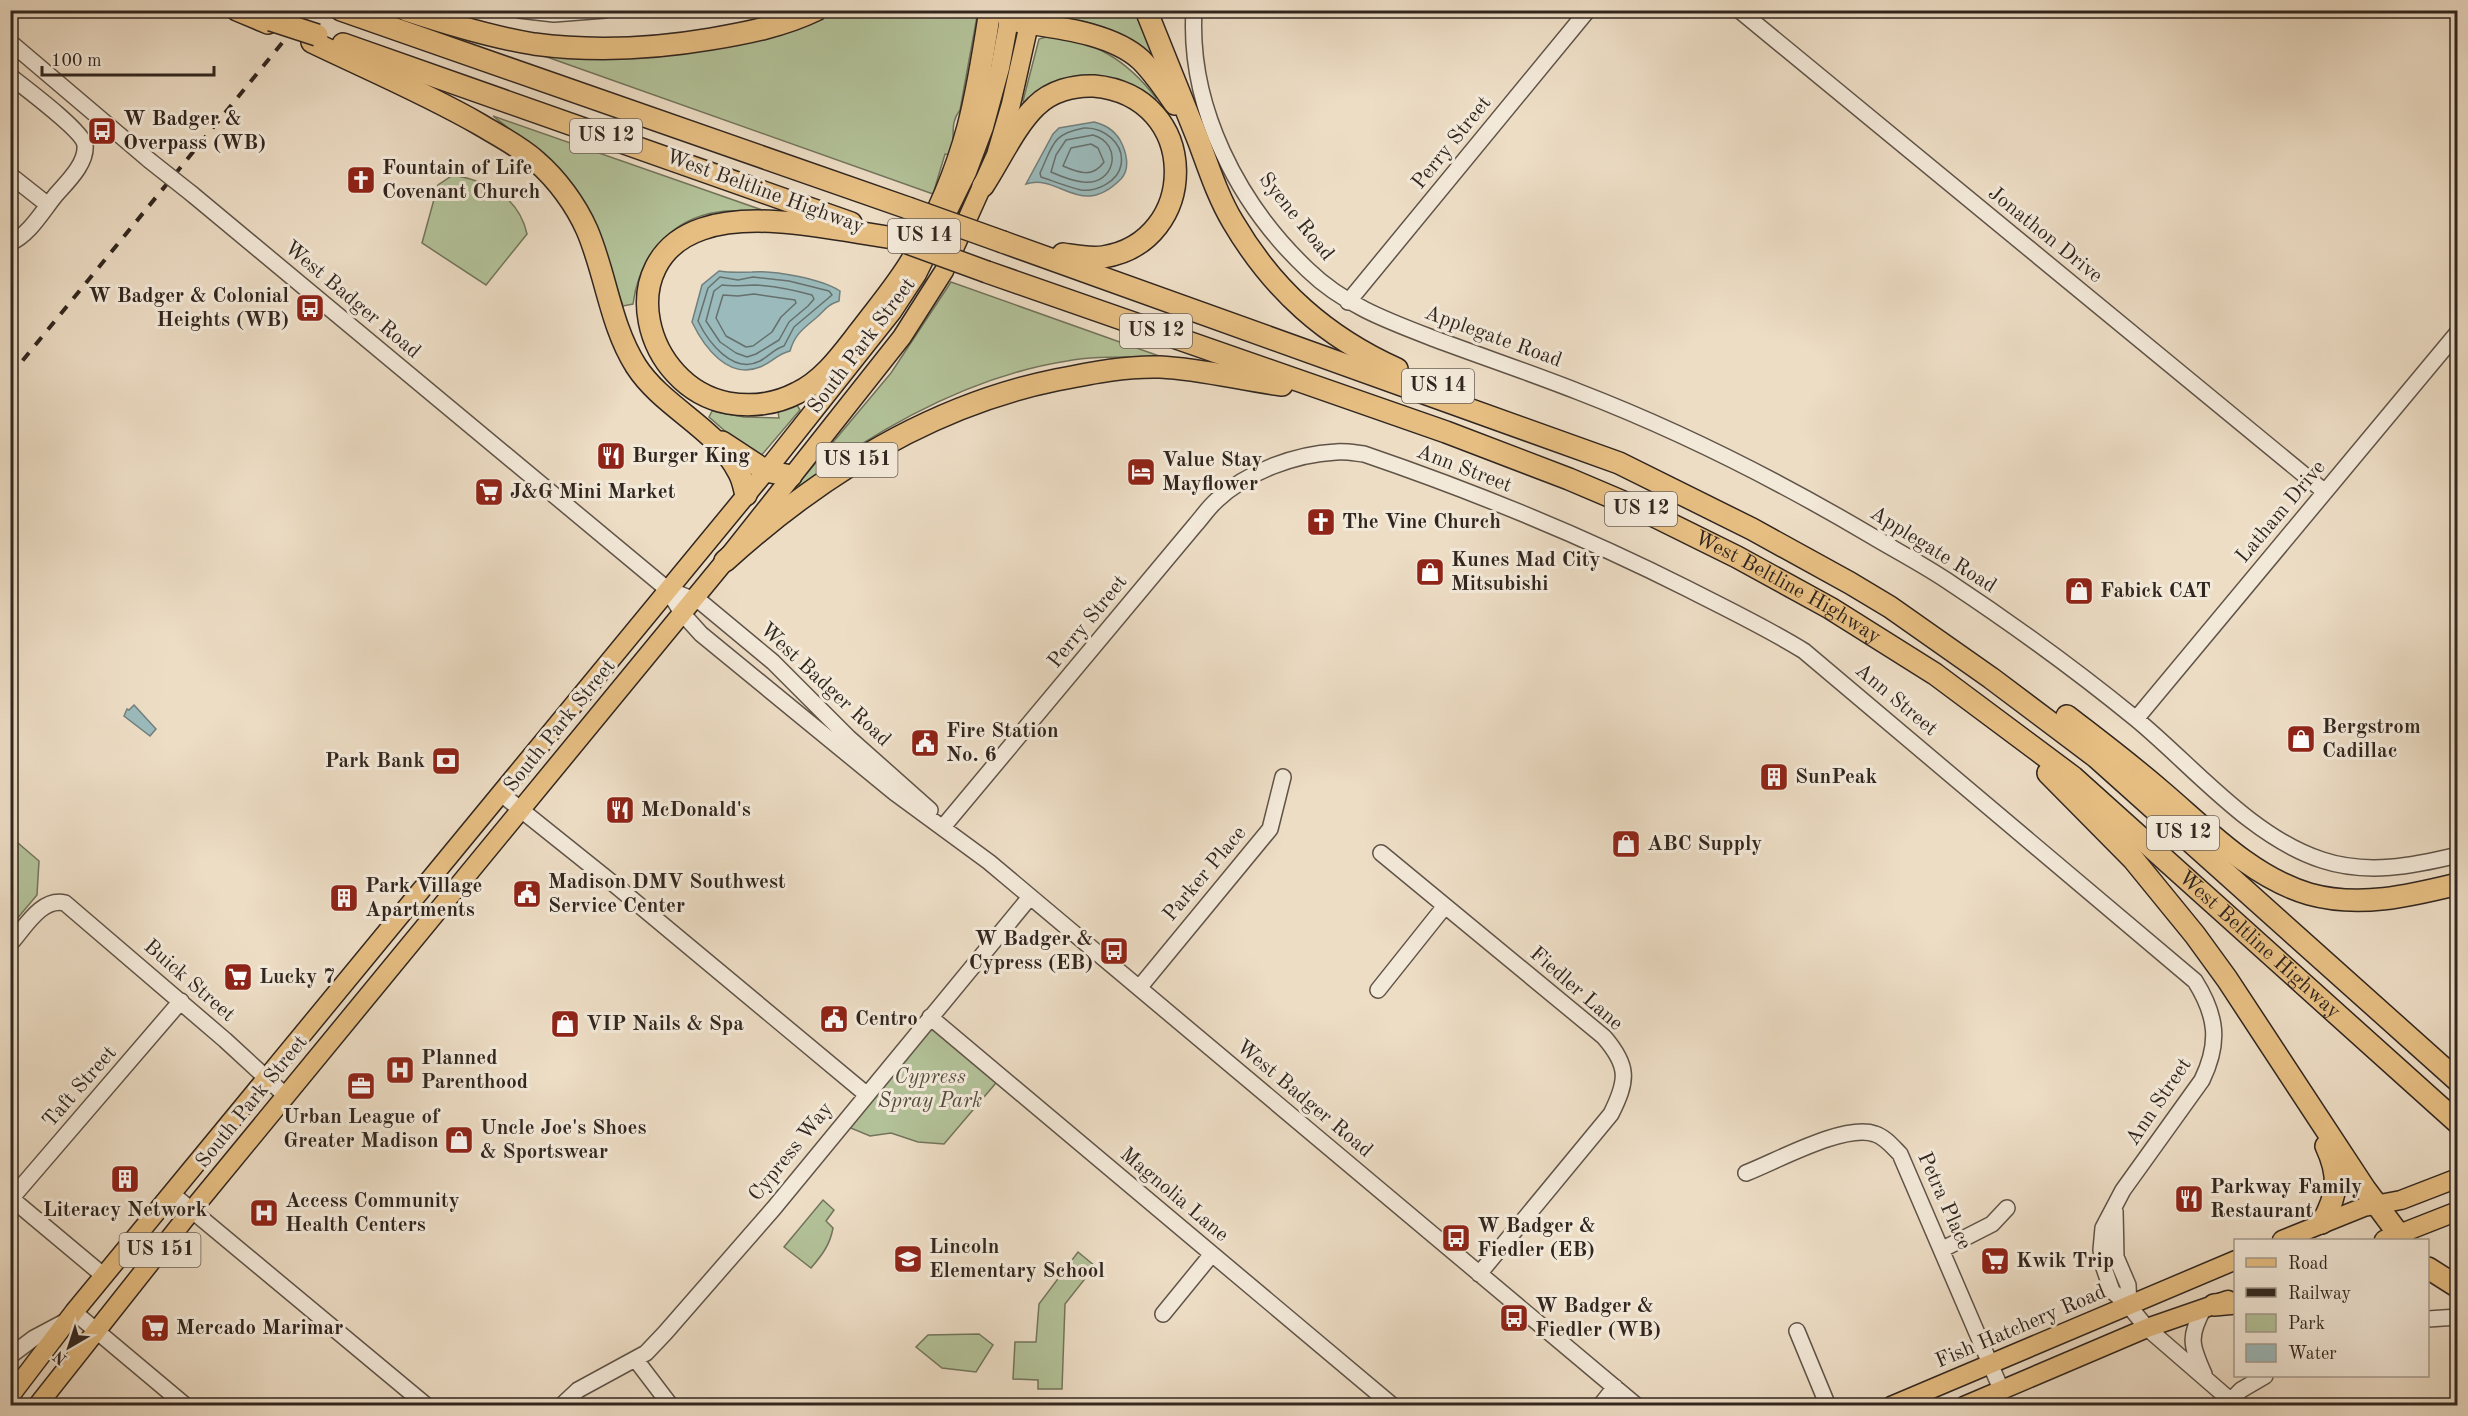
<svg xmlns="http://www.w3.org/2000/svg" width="2468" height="1416" font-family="'Old Standard TT',serif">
  <rect width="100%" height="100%" fill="#edddc5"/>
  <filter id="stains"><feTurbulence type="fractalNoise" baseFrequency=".00333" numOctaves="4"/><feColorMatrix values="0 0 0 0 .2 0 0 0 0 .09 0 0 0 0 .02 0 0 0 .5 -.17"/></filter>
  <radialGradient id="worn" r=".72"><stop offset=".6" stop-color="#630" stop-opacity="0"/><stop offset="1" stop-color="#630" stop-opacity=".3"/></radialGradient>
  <!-- green -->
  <path fill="#b3c299" stroke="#72745c" stroke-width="1.5" d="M836,11H978L960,110C948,125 957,138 950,155L945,154L933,194L530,51L820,18Z
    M1044,11H1139L1156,54L1149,55C1119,28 1088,20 1049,16Z
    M1046,37C1093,39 1127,60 1156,98L1154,104C1138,91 1114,74 1091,77C1077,79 1041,97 1026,103L1023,101L1039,39Z
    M493,116L765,211C749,212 734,209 718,212C670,219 639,257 633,304L623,306L596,228L527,143Z
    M453,175C487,181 519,197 527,234L486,285L422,243L438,185Z
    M951,282L1162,357C1153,360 1141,357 1131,357C1109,357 1088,357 1067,361C971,376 877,429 800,486L798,484L891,373Z
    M797,405L800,410L760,457L749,452L709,417L712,411L744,417L779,418L778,412Z
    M11,837L39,861L37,895L11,926Z
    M930,1017L1001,1077L944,1144L918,1142L891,1133L870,1136L841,1124Z
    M823,1200L834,1210L826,1221L833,1228C830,1245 822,1255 811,1268L784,1247Z
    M1078,1252L1095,1266L1065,1304L1062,1389H1038V1380L1013,1379L1015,1342H1036L1039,1304Z
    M979,1334L993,1345L976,1372L942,1368L916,1347L928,1335Z"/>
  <!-- water -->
  <path fill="#9bbabb" stroke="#717f7d" stroke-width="1.5" d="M1094,122C1105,125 1113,129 1120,140C1126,151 1131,168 1121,179C1080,220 1060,173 1026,184L1053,134L1059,128Z
    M719,271C731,273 740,272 752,272C774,270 822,279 840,291L839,301C827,305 825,310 816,318C803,329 795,334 790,351C777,354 771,363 760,367C728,380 704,347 692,322L702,285Z
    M134,705L156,729L150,736L124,716L127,709L129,710Z"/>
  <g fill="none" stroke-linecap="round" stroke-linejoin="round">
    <!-- shore -->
    <path stroke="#66706d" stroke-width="1.5" d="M1084,128C1103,127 1125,143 1121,165C1118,182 1096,192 1081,190C1068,187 1053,181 1041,177L1040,173C1053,146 1051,134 1084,128Z
      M1093,135C1124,144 1115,186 1083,182C1073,181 1060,176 1051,172L1056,155L1066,140Z
      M1091,144L1098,148L1104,162C1093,178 1079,173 1063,166L1071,148Z
      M720,277L738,280L753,277L789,281L829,291L832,295L794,327L784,346C774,349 769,356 760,361C733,375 708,342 698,321L708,288Z
      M722,285C734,287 744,285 755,285C775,286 794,290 812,295L814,299L808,306L789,322L779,340L756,354L747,357L736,353L720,342L706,321L714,291Z
      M754,294L795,300L796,303L781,317L772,332L753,346L746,347L726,336L716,318L723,295L738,296Z"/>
    <!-- minor casing -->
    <g stroke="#605448" stroke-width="18">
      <path id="minor" d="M519,10L554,14L605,10
        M1194,10C1188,107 1238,204 1308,270C1344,305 1388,321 1435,339C1483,357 1531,373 1579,392C1680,431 1777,480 1870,535C1895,550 1922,564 1946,580C2011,623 2076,670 2136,719C2193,766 2251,837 2322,860C2367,875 2413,866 2458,855
        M1739,10L2325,492
        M10,42L149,160
        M10,76C24,87 83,131 85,145C87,164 66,183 55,196C42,212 29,235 10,243
        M10,175L48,205
        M192,194L667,589L682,613L701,634L895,793L989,862L1637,1406
        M1348,302L1588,10
        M667,589L702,603L773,662L849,738L930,810
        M2136,719L2458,332
        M500,793L615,885L866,1094
        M943,827L1196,524C1203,516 1209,507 1217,500C1247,472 1295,454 1336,452C1345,451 1355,453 1364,454C1475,492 1583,536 1688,589C1727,609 1767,628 1804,651L2195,981C2217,1016 2220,1043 2202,1080L2123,1190L2103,1228L2101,1250L2104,1268L2112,1291L2129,1306L2147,1328L2237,1406
        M1381,853L1604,1037C1629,1066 1628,1080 1611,1114L1479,1274
        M10,944C24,929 41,897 65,903L225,1040L286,1096
        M1139,988L1270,829L1283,777
        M1378,990L1445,906
        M930,1017L1393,1406
        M1746,1173C1777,1161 1845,1123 1875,1134C1885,1137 1893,1147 1900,1154L2001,1389
        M171,1193L427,1406
        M12,1199L104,1276
        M10,1200L181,1001
        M2115,1211L2116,1257L2128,1285L2129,1306
        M1943,1249L1992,1224L2007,1208
        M74,1312L186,1406
        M1163,1314L1212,1254
        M2428,1319L2458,1317
        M1797,1331L1828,1406
        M10,1356L34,1338L66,1321
        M636,1360L671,1406
        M2204,1374C2191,1345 2188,1337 2204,1308
        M2231,1400L2241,1390L2265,1376
        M561,1406L578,1390L646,1353L665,1333L774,1208L1030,897
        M1600,1406L1615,1387"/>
    </g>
    <!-- major casing -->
    <g stroke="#31261f" stroke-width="21">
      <path id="major" d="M2282,1240L2364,1207L2401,1200L2458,1178
        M2384,1240L2458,1211
        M10,1396L74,1312L766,471L892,312L917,274L967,172L984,127L1000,68L1009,20
        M37,1406L192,1210L725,561L902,337L944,271L996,155L1011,104L1029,24
        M1891,1406L2236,1260
        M1964,1406L2147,1328L2228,1300"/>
    </g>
    <!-- highway casing -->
    <g stroke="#31261f" stroke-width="24">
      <g id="highway">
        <path d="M237,10L268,23"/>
        <path d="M341,10L908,208"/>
        <path d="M406,10C448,24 491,37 534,44C594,52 652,49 711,39C747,33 783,26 816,10"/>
        <path d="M1010,10L1009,20C1049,27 1110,31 1141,60C1154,73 1165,89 1175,104"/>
        <path d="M1146,10C1164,54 1181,98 1199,142C1209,169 1218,197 1233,222C1273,290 1326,337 1397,369"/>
        <path d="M312,42C368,69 425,93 479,124C499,136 519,146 536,161C557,179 576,205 587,230C606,274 610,325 636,366C663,408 717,428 739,473C743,480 744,488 746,495"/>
        <path d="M343,44L851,223"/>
        <path d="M983,186C999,162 1015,126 1036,106C1051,91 1074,85 1094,86C1202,96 1200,242 1103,257C1090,259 1076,256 1063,254"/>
        <path d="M894,238C837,230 756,210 702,229C611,260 644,387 728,403C751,407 776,404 797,393C824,380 842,354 860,331C878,307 898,284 913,258C936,218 956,172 968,127C978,89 984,49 990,10"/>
        <path d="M1003,242L1619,463L1752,529L1850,583L1890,607L1991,678L2096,757L2458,1081"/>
        <path id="s1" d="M987,272L1446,432L1569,479L1642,510L1737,557L1830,608L1935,674L2073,777L2458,1123"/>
        <path d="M722,442L766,471L791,476"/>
        <path d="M725,561C820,475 929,406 1056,380C1091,373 1125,366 1160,367C1202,369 1242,380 1282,385"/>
        <path d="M2067,716C2098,740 2130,764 2160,790C2205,828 2251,877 2309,894C2359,908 2409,896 2458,884"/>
        <path d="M2048,773L2133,859L2195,935L2227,979L2365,1189L2403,1240"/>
        <path d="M2322,1223C2338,1194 2340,1176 2326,1146"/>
        <path d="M2428,1268L2458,1287"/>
        <path d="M2214,1305L2236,1303"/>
      </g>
    </g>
    <!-- minor -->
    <use href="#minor" stroke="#f3e9d9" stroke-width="15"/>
    <!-- major -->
    <use href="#major" stroke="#e6be82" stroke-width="18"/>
    <!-- highway -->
    <use href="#highway" stroke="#e6be82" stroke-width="21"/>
    <!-- rail -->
    <path stroke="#31261f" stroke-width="4" stroke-dasharray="10 10" stroke-linecap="butt" d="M10,376L309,10"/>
    <!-- minor-bridge casing -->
    <g stroke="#605448" stroke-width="18" stroke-linecap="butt">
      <path id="minor-bridge" d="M149,160L192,194"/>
    </g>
    <!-- highway-bridge casing -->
    <g stroke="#31261f" stroke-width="24" stroke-linecap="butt">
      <path id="highway-bridge" d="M271,20L317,35
        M908,208L1003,242
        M894,238L987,272"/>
    </g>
    <!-- minor-bridge -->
    <use href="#minor-bridge" stroke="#f3e9d9" stroke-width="15"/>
    <!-- highway-bridge -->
    <use href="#highway-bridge" stroke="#e6be82" stroke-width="21"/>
  </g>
  <!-- icons -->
  <defs>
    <g id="bus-square" transform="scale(1.5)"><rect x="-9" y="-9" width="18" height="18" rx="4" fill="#8f2418" stroke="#f3e9d9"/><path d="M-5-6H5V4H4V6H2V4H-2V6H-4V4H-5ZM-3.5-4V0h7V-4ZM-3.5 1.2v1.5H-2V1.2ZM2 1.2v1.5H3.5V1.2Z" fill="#fff"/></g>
    <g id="church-square" transform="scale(1.5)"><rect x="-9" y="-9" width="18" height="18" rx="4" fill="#8f2418" stroke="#f3e9d9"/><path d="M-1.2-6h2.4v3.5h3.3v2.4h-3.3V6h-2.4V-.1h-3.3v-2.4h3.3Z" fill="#fff"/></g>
    <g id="restaurant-square" transform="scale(1.5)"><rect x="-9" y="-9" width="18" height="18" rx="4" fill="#8f2418" stroke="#f3e9d9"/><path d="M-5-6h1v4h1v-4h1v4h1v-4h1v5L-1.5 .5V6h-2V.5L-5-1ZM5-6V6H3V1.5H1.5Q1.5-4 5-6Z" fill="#fff"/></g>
    <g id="hotel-square" transform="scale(1.5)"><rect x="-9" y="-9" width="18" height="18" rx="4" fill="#8f2418" stroke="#f3e9d9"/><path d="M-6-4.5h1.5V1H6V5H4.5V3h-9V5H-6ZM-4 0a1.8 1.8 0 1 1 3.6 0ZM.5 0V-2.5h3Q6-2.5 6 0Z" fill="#fff"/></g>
    <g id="supermarket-square" transform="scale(1.5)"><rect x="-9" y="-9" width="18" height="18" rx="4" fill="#8f2418" stroke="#f3e9d9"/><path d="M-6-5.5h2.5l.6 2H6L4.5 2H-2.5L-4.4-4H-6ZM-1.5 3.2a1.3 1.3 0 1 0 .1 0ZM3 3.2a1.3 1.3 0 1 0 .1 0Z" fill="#fff"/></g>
    <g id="shop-square" transform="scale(1.5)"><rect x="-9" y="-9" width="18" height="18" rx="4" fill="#8f2418" stroke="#f3e9d9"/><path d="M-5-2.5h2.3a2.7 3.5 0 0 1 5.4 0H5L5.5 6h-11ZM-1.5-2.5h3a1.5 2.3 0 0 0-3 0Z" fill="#fff"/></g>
    <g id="civic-square" transform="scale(1.5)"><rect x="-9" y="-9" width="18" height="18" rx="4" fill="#8f2418" stroke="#f3e9d9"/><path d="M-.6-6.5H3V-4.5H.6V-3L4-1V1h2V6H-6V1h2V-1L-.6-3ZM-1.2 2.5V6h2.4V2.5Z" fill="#fff"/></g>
    <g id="bank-square" transform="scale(1.5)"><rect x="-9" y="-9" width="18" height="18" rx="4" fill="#8f2418" stroke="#f3e9d9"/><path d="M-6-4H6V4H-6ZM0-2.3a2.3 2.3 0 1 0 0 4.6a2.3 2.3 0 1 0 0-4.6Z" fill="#fff"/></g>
    <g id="building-square" transform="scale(1.5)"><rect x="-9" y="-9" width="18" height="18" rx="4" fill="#8f2418" stroke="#f3e9d9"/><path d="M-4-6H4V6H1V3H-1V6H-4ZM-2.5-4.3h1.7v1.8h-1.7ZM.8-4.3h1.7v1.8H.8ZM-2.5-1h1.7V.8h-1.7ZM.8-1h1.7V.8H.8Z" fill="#fff"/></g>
    <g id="hospital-square" transform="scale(1.5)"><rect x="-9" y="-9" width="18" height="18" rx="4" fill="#8f2418" stroke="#f3e9d9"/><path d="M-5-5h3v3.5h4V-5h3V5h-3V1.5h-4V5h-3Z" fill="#fff"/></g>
    <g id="office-square" transform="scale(1.5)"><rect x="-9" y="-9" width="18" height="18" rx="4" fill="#8f2418" stroke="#f3e9d9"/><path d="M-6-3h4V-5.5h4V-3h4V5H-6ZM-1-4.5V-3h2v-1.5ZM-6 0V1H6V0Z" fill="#fff"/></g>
    <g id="school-square" transform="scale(1.5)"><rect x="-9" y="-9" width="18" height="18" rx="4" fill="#8f2418" stroke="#f3e9d9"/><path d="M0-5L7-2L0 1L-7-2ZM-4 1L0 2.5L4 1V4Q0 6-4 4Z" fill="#fff"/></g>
  </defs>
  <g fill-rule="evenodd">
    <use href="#bus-square" x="102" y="131"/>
    <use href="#church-square" x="361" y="180"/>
    <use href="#bus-square" x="310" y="308"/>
    <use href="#restaurant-square" x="611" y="456"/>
    <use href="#hotel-square" x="1141" y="472"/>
    <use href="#supermarket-square" x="489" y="492"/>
    <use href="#church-square" x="1321" y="522"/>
    <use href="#shop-square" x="1430" y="572"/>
    <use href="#shop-square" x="2079" y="591"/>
    <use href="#shop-square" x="2301" y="739"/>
    <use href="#civic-square" x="925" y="743"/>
    <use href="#bank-square" x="446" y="761"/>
    <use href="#building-square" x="1774" y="777"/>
    <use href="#restaurant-square" x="620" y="810"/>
    <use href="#shop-square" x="1626" y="844"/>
    <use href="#civic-square" x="527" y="894"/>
    <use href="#building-square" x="344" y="898"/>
    <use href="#bus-square" x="1114" y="951"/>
    <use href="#supermarket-square" x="238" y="977"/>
    <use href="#civic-square" x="834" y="1019"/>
    <use href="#shop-square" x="565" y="1024"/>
    <use href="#hospital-square" x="400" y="1070"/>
    <use href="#office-square" x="361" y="1086"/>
    <use href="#shop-square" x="459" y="1140"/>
    <use href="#building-square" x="125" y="1179"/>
    <use href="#restaurant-square" x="2189" y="1199"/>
    <use href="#hospital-square" x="264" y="1213"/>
    <use href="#bus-square" x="1456" y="1238"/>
    <use href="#school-square" x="908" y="1259"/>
    <use href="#supermarket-square" x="1995" y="1261"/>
    <use href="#bus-square" x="1514" y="1318"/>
    <use href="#supermarket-square" x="155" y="1328"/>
  </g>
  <g text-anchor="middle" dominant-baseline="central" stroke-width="6" stroke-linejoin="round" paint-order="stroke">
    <!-- shield labels -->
    <g fill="#f3e9d9" stroke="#6b6057" stroke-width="1.5">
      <rect x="570" y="119" width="72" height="34" rx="4.5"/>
      <rect x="888" y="219" width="72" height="34" rx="4.5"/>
      <rect x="1120" y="314" width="72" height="34" rx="4.5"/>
      <rect x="1402" y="369" width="72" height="34" rx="4.5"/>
      <rect x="816.5" y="443" width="81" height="34" rx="4.5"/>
      <rect x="1605" y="492" width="72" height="34" rx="4.5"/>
      <rect x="2147" y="816" width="72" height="34" rx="4.5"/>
      <rect x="119.5" y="1233" width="81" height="34" rx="4.5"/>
    </g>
    <g font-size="20" font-weight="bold" fill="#31261f">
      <text x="606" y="136">US 12</text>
      <text x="924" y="236">US 14</text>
      <text x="1156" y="331">US 12</text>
      <text x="1438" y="386">US 14</text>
      <text x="857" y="460">US 151</text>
      <text x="1641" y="509">US 12</text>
      <text x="2183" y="833">US 12</text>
      <text x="160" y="1250">US 151</text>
    </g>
    <!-- poi labels -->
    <g font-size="21" font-weight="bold" fill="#31261f" stroke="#f3e9d9" text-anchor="start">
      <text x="123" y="119">W Badger &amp;<tspan x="123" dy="24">Overpass (WB)</tspan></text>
      <text x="382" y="168">Fountain of Life<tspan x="382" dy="24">Covenant Church</tspan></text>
      <text x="289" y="296" text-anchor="end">W Badger &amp; Colonial<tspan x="289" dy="24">Heights (WB)</tspan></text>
      <text x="632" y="456">Burger King</text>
      <text x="1162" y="460">Value Stay<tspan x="1162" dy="24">Mayflower</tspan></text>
      <text x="510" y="492">J&amp;G Mini Market</text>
      <text x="1342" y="522">The Vine Church</text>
      <text x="1451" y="560">Kunes Mad City<tspan x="1451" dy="24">Mitsubishi</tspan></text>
      <text x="2100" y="591">Fabick CAT</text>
      <text x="2322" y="727">Bergstrom<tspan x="2322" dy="24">Cadillac</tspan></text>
      <text x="946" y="731">Fire Station<tspan x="946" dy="24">No. 6</tspan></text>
      <text x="425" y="761" text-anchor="end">Park Bank</text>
      <text x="1795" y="777">SunPeak</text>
      <text x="641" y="810">McDonald's</text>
      <text x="1647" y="844">ABC Supply</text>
      <text x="548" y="882">Madison DMV Southwest<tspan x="548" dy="24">Service Center</tspan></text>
      <text x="365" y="886">Park Village<tspan x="365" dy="24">Apartments</tspan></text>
      <text x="1093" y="939" text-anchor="end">W Badger &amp;<tspan x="1093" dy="24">Cypress (EB)</tspan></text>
      <text x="259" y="977">Lucky 7</text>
      <text x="855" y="1019">Centro</text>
      <text x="586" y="1024">VIP Nails &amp; Spa</text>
      <text x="421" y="1058">Planned<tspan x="421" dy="24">Parenthood</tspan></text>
      <text x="361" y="1117" text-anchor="middle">Urban League of<tspan x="361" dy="24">Greater Madison</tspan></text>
      <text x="480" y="1128">Uncle Joe's Shoes<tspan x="480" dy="24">&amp; Sportswear</tspan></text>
      <text x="2210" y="1187">Parkway Family<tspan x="2210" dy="24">Restaurant</tspan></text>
      <text x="285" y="1201">Access Community<tspan x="285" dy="24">Health Centers</tspan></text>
      <text x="125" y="1210" text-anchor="middle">Literacy Network</text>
      <text x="1477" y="1226">W Badger &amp;<tspan x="1477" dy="24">Fiedler (EB)</tspan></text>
      <text x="929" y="1247">Lincoln<tspan x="929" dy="24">Elementary School</tspan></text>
      <text x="2016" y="1261">Kwik Trip</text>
      <text x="1535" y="1306">W Badger &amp;<tspan x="1535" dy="24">Fiedler (WB)</tspan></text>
      <text x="176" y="1328">Mercado Marimar</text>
    </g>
    <!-- street labels -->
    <g font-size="21" fill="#31261f" stroke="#f3e9d9">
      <text transform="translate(1452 143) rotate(-51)">Perry Street</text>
      <text transform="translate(765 192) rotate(20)">West Beltline Highway</text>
      <text transform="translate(1296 217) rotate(51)">Syene Road</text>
      <text transform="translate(2045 235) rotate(39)">Jonathon Drive</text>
      <text transform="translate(352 300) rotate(40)">West Badger Road</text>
      <text transform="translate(1493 337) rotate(20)">Applegate Road</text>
      <text transform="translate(862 346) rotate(-53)">South Park Street</text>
      <text transform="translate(1464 469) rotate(21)">Ann Street</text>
      <text transform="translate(2281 512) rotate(-50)">Latham Drive</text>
      <text transform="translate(1933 550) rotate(32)">Applegate Road</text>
      <text stroke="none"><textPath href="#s1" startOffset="862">West Beltline Highway</textPath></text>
      <text transform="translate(1088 622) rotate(-51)">Perry Street</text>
      <text transform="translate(825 685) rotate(43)">West Badger Road</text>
      <text transform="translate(1896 700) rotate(40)">Ann Street</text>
      <text transform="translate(560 726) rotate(-51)">South Park Street</text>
      <text transform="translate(1205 874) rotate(-50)">Parker Place</text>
      <text stroke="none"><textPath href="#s1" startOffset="1456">West Beltline Highway</textPath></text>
      <text transform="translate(189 981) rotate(41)">Buick Street</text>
      <text transform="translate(1576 989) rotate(41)">Fiedler Lane</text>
      <text transform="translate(80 1087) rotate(-49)">Taft Street</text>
      <text transform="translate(1304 1099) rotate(40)">West Badger Road</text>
      <text transform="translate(252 1102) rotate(-51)">South Park Street</text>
      <text transform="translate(2159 1102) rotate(-56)">Ann Street</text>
      <text transform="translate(791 1152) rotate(-51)">Cypress Way</text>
      <text transform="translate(1174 1195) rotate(40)">Magnolia Lane</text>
      <text transform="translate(1944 1201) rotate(66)">Petra Place</text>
      <text transform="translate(2021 1327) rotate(-23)">Fish Hatchery Road</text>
    </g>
    <!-- park labels -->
    <g font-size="21" font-style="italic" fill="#524d3e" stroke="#f3e9d9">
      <text x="930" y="1077">Cypress<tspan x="930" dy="24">Spray Park</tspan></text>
    </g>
  </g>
  <!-- margin -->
  <rect width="2468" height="1416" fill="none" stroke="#edddc5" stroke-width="36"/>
  <rect x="12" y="12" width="2444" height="1392" fill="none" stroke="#31261f" stroke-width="3"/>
  <rect x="18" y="18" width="2432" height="1380" fill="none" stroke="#31261f" stroke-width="1.5"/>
  <!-- legend -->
  <rect x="2234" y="1239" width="195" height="138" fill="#f3e9d9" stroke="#a59b8f" stroke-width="1.5"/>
  <rect x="2246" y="1258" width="30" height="9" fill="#e6be82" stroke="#a59b8f" stroke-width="1.5"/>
  <text x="2288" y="1269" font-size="18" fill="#31261f">Road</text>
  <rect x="2246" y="1288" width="30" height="9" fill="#31261f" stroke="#a59b8f" stroke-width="1.5"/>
  <text x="2288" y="1299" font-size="18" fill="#31261f">Railway</text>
  <rect x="2246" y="1314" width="30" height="18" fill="#b3c299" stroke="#a59b8f" stroke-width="1.5"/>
  <text x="2288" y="1329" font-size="18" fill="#31261f">Park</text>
  <rect x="2246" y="1344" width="30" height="18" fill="#9bbabb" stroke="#a59b8f" stroke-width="1.5"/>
  <text x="2288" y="1359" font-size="18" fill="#31261f">Water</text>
  <!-- north arrow -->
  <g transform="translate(69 1347) rotate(219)" stroke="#f3e9d9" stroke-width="4.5" paint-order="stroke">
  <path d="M0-4.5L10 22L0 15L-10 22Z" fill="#31261f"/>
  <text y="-9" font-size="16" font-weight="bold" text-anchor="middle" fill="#31261f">N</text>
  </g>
  <!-- scale -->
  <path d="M42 66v9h172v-9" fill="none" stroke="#31261f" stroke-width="3"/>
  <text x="51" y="66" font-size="18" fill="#31261f" stroke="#f3e9d9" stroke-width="4.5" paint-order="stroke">100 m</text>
  <rect width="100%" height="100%" filter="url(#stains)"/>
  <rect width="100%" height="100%" fill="url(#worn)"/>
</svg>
